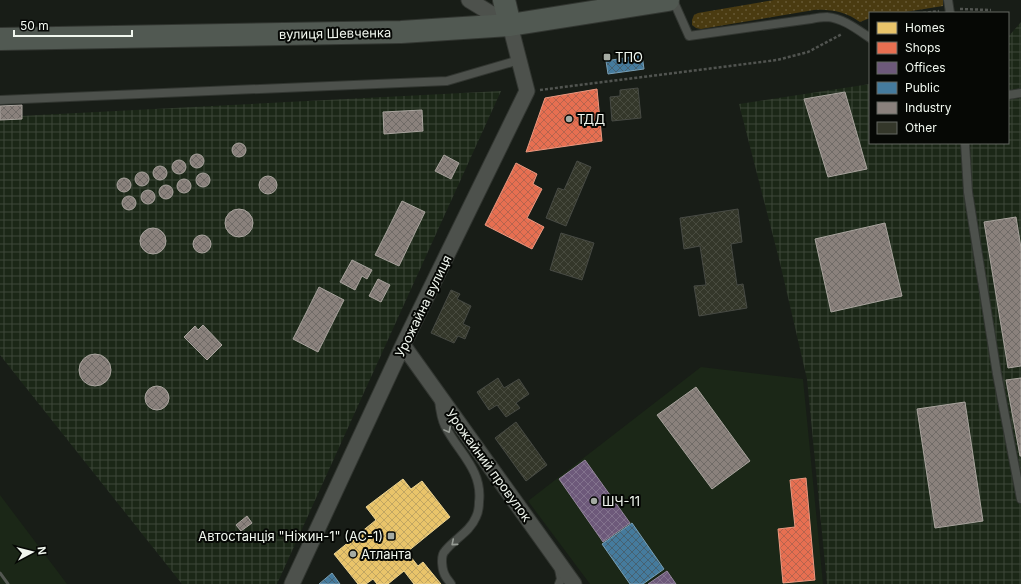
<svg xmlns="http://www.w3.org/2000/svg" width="1021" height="584" font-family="Inter,sans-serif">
  <defs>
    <pattern id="industrial-grid" width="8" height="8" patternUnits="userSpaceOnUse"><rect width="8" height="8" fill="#1b2717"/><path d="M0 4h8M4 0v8" fill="none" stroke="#3d4739"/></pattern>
    <pattern id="grass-dots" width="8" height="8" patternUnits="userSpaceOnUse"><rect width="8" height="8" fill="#4a3b11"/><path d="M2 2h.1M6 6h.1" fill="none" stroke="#655834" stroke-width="1.8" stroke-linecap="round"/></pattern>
    <pattern id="homes-cross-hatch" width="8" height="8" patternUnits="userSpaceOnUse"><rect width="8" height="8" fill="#e9c46a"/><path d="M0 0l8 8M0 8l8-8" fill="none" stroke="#c1a662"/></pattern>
    <pattern id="shops-cross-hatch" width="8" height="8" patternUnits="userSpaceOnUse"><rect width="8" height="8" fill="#e76f51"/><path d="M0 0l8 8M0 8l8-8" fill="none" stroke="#b7644e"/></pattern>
    <pattern id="offices-cross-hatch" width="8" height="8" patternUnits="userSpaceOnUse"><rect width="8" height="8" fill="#6d597a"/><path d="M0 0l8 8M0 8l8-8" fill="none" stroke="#82728d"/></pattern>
    <pattern id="public-cross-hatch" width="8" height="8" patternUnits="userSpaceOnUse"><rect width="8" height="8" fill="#457b9d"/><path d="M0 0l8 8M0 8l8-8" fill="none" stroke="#466272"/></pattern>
    <pattern id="industry-cross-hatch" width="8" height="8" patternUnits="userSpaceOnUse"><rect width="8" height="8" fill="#8a817c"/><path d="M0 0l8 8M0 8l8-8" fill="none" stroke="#706b67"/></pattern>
    <pattern id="building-cross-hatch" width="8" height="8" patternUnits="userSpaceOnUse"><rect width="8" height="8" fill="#34372a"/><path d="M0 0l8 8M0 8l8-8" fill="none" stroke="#484b3f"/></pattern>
  </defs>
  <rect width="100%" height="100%" fill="#181d17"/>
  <!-- built -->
  <path fill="#1b2717" d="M701,367L803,379L823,584H590L528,501Z
    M0,495L67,584H0Z"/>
  <!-- industrial -->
  <path fill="url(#industrial-grid)" d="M1021,22V584H827L807,379L780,263L739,104L870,84V143H1008V37Z
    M501,91L277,584H182L0,355V117Z"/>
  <!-- grass -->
  <path fill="url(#grass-dots)" d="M774,0H943V6L899,13H870V18L860,22C846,12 832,9 814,10L701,29L696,28L692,25V20L694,15L698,13Z"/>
  <!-- homes -->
  <path fill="url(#homes-cross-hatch)" stroke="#ebd392" d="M403,479L411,489L422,481L450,517L407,552L418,566L423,562L441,584H414L404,571L388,584H377L373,579L366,584H358L334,554L376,520L366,507Z"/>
  <!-- shops -->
  <path fill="url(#shops-cross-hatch)" stroke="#ea9880" d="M597,89L602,141L526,152L545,98Z
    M516,163L537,174L533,184L542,189L527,218L544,227L532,249L485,225Z
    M806,478L815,580L783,583L778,529L795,527L790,480Z"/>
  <!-- offices -->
  <path fill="url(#offices-cross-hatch)" stroke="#95889d" d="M585,460L630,523L603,542L559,479Z
    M667,571L676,584H648Z"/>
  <!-- public -->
  <path fill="url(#public-cross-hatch)" stroke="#79a0b6" d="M642,55L644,69L608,74L606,61Z
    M632,523L664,569L643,584H630L602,544Z
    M332,573L340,584H319Z"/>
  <!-- industry -->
  <path fill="url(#industry-cross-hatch)" stroke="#a9a49e" d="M845,92L867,169L828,177L804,99Z
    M22,105V119L0,120V106Z
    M422,110L423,131L384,134L383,112Z
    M232 150a7 7 0 1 1 14 0a7 7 0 1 1-14 0Z
    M190 161a7 7 0 1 1 14 0a7 7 0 1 1-14 0Z
    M444,155L459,163L451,179L435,171Z
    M172 167a7 7 0 1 1 14 0a7 7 0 1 1-14 0Z
    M153 173a7 7 0 1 1 14 0a7 7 0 1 1-14 0Z
    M135 179a7 7 0 1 1 14 0a7 7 0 1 1-14 0Z
    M196 180a7 7 0 1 1 14 0a7 7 0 1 1-14 0Z
    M259 185a9 9 0 1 1 18 0a9 9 0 1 1-18 0Z
    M117 185a7 7 0 1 1 14 0a7 7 0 1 1-14 0Z
    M177 186a7 7 0 1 1 14 0a7 7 0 1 1-14 0Z
    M159 192a7 7 0 1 1 14 0a7 7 0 1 1-14 0Z
    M141 197a7 7 0 1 1 14 0a7 7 0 1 1-14 0Z
    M122 203a7 7 0 1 1 14 0a7 7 0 1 1-14 0Z
    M402,201L425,212L399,266L375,255Z
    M225 223a14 14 0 1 1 28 0a14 14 0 1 1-28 0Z
    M1016,217L1021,248V366L1008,368L984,222Z
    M885,223L902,296L831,312L815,239Z
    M140 241a13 13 0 1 1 26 0a13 13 0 1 1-26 0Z
    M193 244a9 9 0 1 1 18 0a9 9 0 1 1-18 0Z
    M352,260L372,270L367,279L362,276L355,290L340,282Z
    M378,279L390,285L381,302L369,296Z
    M319,287L344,300L318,352L293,339Z
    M203,325L222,345L207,360L184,337L195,326L198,330Z
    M79 370a16 16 0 1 1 32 0a16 16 0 1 1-32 0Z
    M1021,378V456H1020L1006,380Z
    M145 398a12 12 0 1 1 24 0a12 12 0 1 1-24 0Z
    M696,387L750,461L712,489L657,415Z
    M965,402L983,521L935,528L917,409Z
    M247,516L252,523L241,531L236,525Z"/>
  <!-- building -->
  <path fill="url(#building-cross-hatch)" stroke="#474a44" d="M638,88L641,118L612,121L610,97L620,96V90Z
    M577,161L591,167L566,226L546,218L558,188L564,190Z
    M738,209L742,242L731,244L737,285L743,284L747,308L699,316L694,286L706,285L700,246L684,249L680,218Z
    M561,233L594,243L582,280L550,270Z
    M451,290L460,294L457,299L471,306L463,324L470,327L465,339L458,336L454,343L431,333Z
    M498,378L504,388L519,379L529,394L516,403L520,408L506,417L497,405L489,410L477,392Z
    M516,422L547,465L526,481L495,438Z"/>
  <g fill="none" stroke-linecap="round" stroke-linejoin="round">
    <!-- service casing -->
    <g stroke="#323631" stroke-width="10">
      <path id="service" d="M673,0L689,36L811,19C816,18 822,17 827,17C843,18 858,30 870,38
        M948,0L950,13
        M1008,95L1021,93
        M0,100L447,81L519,60
        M965,143L968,192L997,374L1021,499
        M439,400C440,409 441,418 445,426C458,452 483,470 479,502C479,507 478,513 476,517C470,532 454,539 445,551C440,556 442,571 446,577C447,579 450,582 451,584
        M559,569L561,579L559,584"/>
    </g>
    <!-- minor casing -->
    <g stroke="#323631" stroke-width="17">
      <path id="minor" d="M403,345L574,584
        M292,584L403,345L527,91L510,25L469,0"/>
    </g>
    <!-- primary casing -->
    <g stroke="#323631" stroke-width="24">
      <path id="primary" d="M504,0L510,25
        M0,39L401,32L510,25L668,0"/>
    </g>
    <!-- path -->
    <path stroke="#515450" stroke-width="2.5" stroke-dasharray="3 2" stroke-linecap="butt" d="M960,9L991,10
      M923,13L939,11
      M540,90L777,60L808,52L842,34"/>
    <!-- service -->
    <use href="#service" stroke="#4d514c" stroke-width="8"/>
    <!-- minor -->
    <use href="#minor" stroke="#4d514c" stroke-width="15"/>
    <!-- primary -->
    <use href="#primary" stroke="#515952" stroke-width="22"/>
    <!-- rail -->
    <path stroke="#545852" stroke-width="3" d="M0,573L8,584"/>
  </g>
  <!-- one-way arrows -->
  <defs><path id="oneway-chevron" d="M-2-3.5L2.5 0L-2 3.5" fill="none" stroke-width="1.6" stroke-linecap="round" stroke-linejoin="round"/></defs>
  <g stroke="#979c95">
    <use href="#oneway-chevron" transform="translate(448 430) rotate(62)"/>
    <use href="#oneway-chevron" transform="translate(454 543) rotate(140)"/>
  </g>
  <!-- markers -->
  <g fill="#a5aba3" stroke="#060805" stroke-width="1.5">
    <rect x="603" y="53" width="8" height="8" rx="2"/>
    <circle cx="569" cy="119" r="4"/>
    <circle cx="594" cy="501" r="4"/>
    <rect x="387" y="532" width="8" height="8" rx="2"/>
    <circle cx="353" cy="554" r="4"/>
  </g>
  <g text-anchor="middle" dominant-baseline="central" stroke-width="4" stroke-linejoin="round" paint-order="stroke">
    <!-- street labels -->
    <g font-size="13" fill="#f1f7ef" stroke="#060805">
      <text transform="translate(335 33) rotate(-1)">вулиця Шевченка</text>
      <text transform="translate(423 306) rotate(-64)">Урожайна вулиця</text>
      <text transform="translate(489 465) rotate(54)">Урожайний провулок</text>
    </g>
    <!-- poi labels -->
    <g font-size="13" fill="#f1f7ef" stroke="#060805" text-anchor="start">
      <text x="615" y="57">ТПО</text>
      <text x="577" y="119">ТДД</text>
      <text x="602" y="501">ШЧ-11</text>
      <text x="383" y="536" text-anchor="end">Автостанція "Ніжин-1" (АС-1)</text>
      <text x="361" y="554">Атланта</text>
    </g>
  </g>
  <!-- legend -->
  <rect x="869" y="12" width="140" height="132" fill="#060805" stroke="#646863"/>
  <rect x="877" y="22" width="20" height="12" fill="#e9c46a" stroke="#646863"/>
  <text x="905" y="32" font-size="12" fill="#f1f7ef">Homes</text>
  <rect x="877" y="42" width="20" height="12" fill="#e76f51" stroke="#646863"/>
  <text x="905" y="52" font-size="12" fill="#f1f7ef">Shops</text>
  <rect x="877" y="62" width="20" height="12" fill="#6d597a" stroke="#646863"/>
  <text x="905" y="72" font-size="12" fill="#f1f7ef">Offices</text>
  <rect x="877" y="82" width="20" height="12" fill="#457b9d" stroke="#646863"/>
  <text x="905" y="92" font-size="12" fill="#f1f7ef">Public</text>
  <rect x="877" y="102" width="20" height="12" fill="#8a817c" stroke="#646863"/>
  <text x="905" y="112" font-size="12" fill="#f1f7ef">Industry</text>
  <rect x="877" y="122" width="20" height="12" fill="#34372a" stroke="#646863"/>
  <text x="905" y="132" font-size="12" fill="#f1f7ef">Other</text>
  <!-- north arrow -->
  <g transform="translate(32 552) rotate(83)" stroke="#060805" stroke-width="3" paint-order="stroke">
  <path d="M0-3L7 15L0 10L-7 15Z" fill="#f1f7ef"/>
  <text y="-6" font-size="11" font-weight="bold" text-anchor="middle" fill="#f1f7ef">N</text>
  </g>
  <!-- scale -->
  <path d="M14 30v6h118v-6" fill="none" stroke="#f1f7ef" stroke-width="2"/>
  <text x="20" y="30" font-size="12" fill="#f1f7ef" stroke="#060805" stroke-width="3" paint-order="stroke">50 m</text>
</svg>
